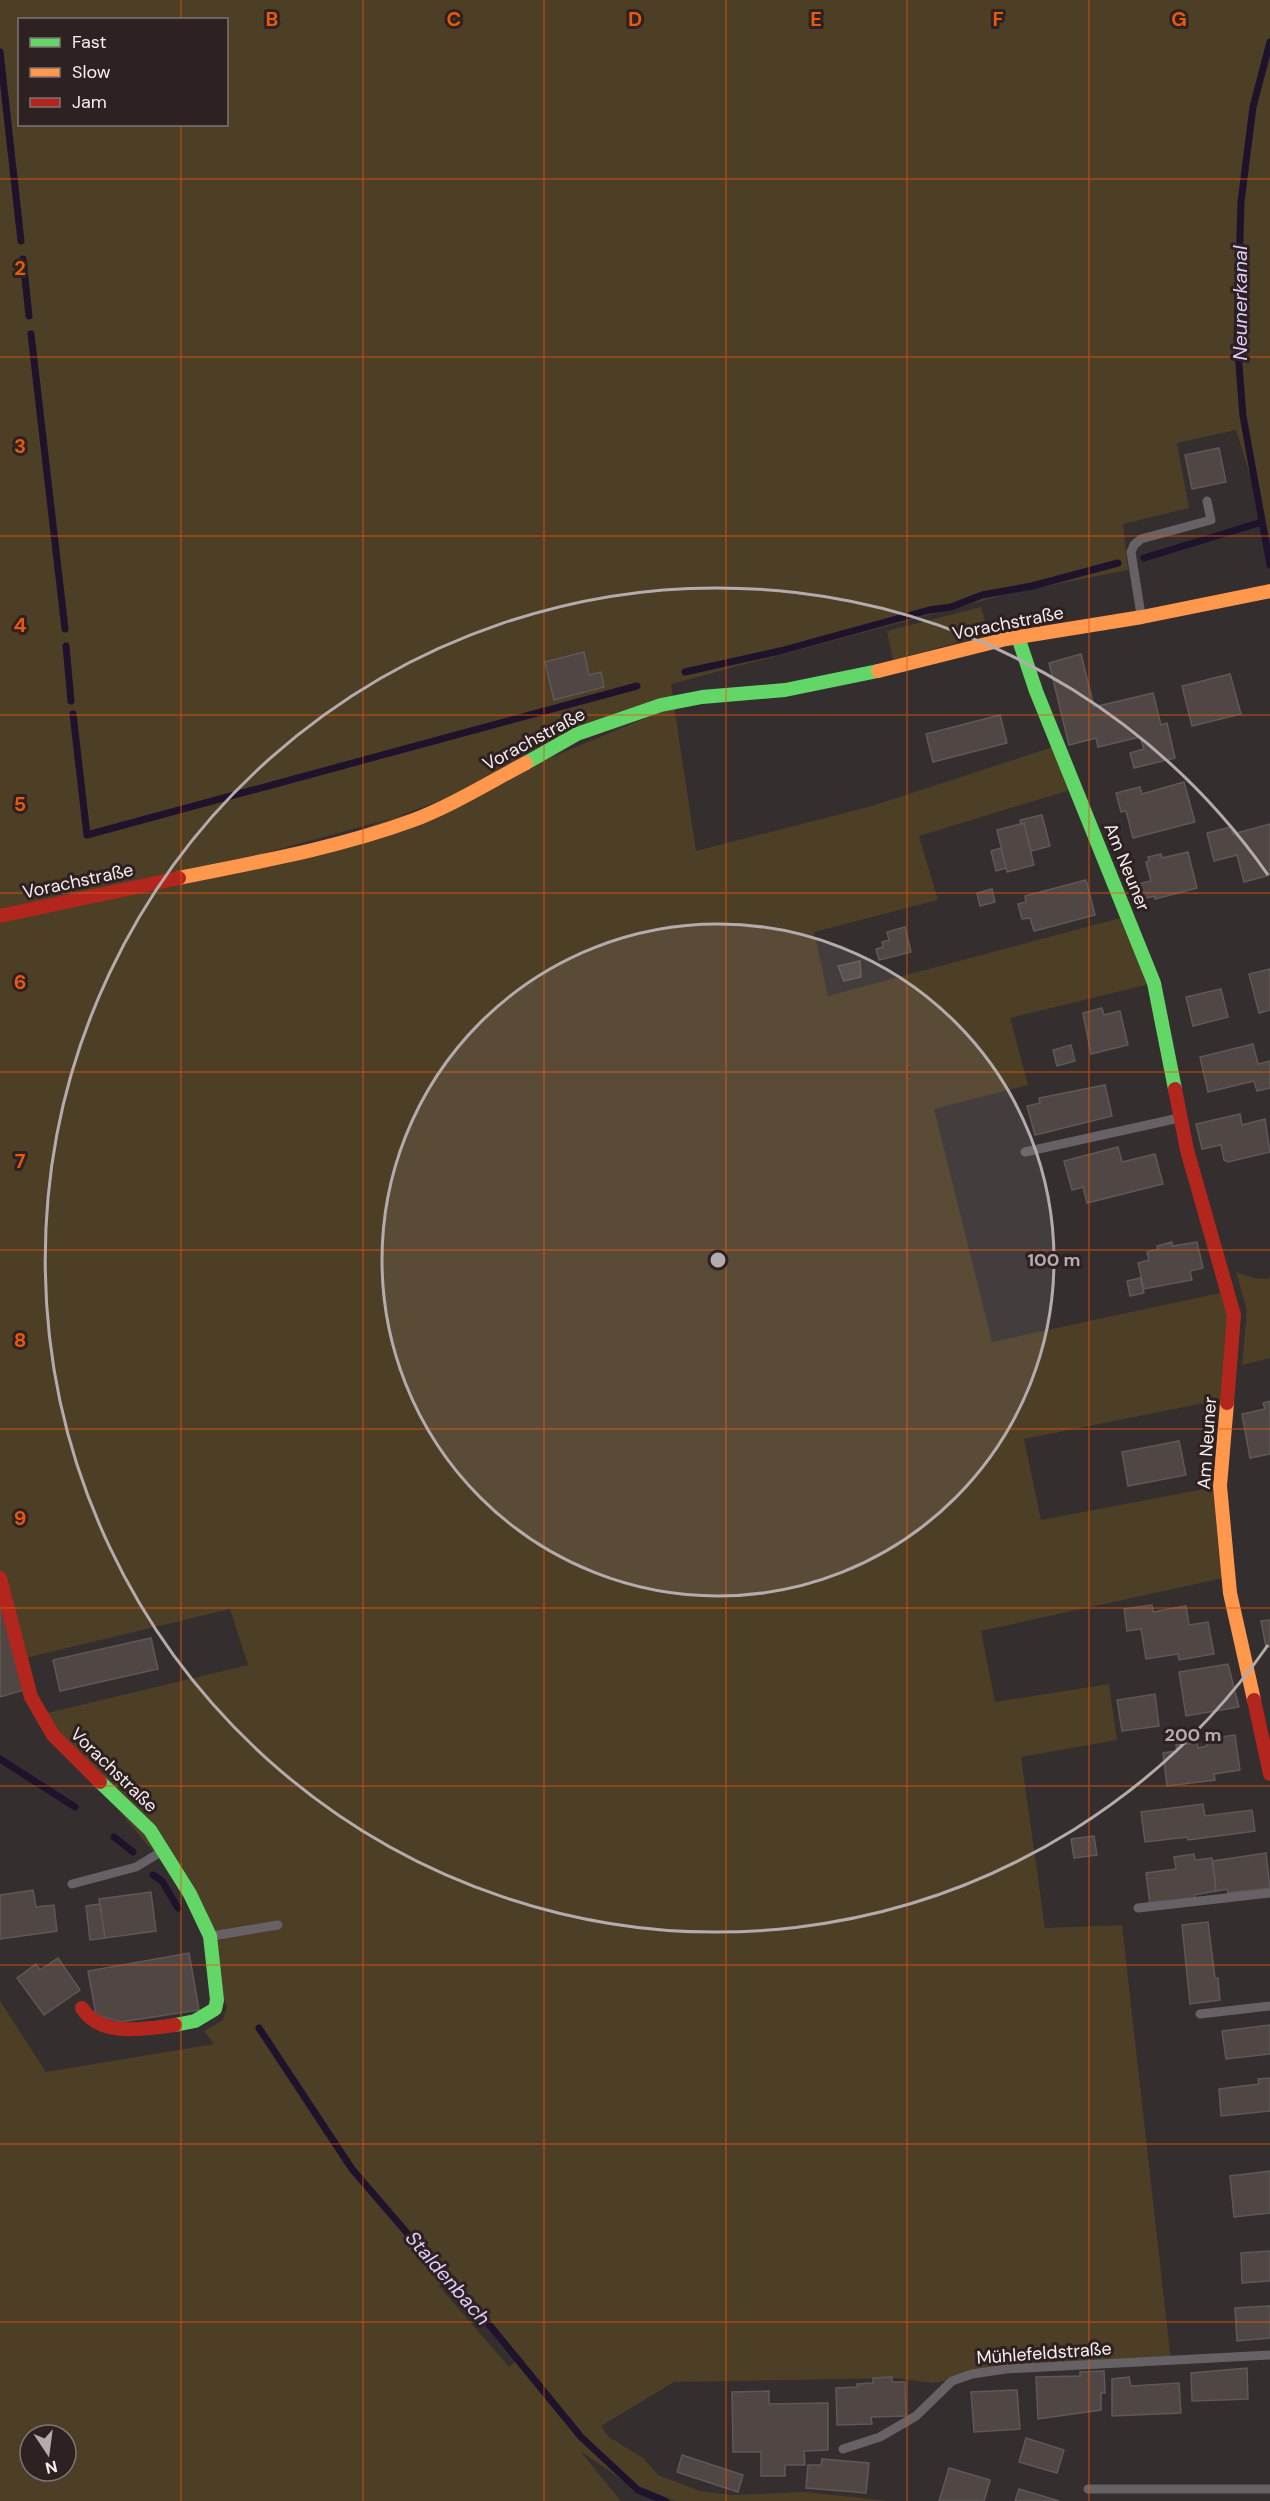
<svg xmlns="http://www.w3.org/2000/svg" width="1270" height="2501" font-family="'DM Sans',sans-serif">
  <rect width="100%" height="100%" fill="#352e2f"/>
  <!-- green -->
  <path fill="#4d3e26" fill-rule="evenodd" d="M0,0H1270V539L1236,430L1177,443L1189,508L1123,524L1128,570L1011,593L671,684L673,699L422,810L225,864L0,911ZM20,20H226V124H20Z
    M981,607L989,634L893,660L887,631Z
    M674,706L696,851L872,806L1056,746L1073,789L919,836L938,900L814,932L828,996L1128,916L1154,983L1010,1018L1028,1085L934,1109L992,1342L1229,1291V1398L1024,1439L1041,1520L1220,1486L1228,1577L981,1631L995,1702L1109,1684L1117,1740L1021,1757L1045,1928L1122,1925L1171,2361L1006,2369L933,2383L896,2378L674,2382L601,2426L609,2437L643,2458L658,2475L700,2491L731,2495L805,2492L888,2501H675L621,2479L580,2451L621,2501H0V2001L46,2072L214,2044L204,2031L223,2020L227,2007L187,1892L39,1715L248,1665L230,1609L21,1659L0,1578V916L293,854L495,781ZM447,2277L474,2306L517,2360L509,2367L439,2286ZM30,2435H66V2471H30Z
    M1236,1272L1254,1278L1268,1279L1270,1275V1358L1242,1365L1247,1310Z"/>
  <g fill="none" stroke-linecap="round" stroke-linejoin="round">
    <!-- stream -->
    <path stroke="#1f132c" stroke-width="7" d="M1270,42L1253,107L1241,202L1237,339L1243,416L1270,565
      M0,52L21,241
      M23,259L29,316
      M31,334L65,629
      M1144,558L1262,522
      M66,646L71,701
      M685,672L780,651L929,610L951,607L982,595L1032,586L1118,563
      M73,714L87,835L637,686
      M0,1759L75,1807
      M114,1837L133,1852
      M153,1875L162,1881L178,1908
      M259,2028L352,2169L432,2262L474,2306L581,2437L638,2490L665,2501"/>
  </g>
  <!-- building -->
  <path fill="#504644" stroke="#5e5857" stroke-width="1.5" d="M1219,448L1226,482L1192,489L1185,455Z
    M584,652L589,675L601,672L604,687L554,700L545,662Z
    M1081,654L1094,707L1153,693L1161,725L1167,723L1175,758L1134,768L1130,753L1144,749L1140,737L1098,747L1096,738L1069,745L1049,663Z
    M1230,674L1241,714L1192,726L1182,686Z
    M1000,715L1007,743L933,762L926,734Z
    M1184,782L1195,822L1133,838L1126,811L1121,812L1116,793L1140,787L1142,794Z
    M1042,815L1050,846L1031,851L1024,823L1021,824L1020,820Z
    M1024,823L1034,865L1007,872L997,830Z
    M1270,824V875L1244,882L1237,855L1214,861L1207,833L1231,827L1233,834Z
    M1001,848L1006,868L996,871L991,851Z
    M1188,852L1197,888L1155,899V896L1137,900L1134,885L1151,881L1146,862L1149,861L1148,857L1161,854L1162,858Z
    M1086,880L1095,915L1034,931L1030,918L1022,919L1018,904L1026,902L1025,896Z
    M992,889L995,902L980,906L977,893Z
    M905,927L911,952L879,960L876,949L883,947L882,942L889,940L887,932Z
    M860,961L861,977L844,981L838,966Z
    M1270,969V1010L1259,1013L1249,974Z
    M1221,989L1228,1017L1193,1026L1186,997Z
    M1102,1008L1104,1015L1120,1011L1128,1045L1091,1054L1083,1013Z
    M1253,1044L1258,1064L1270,1061V1088L1257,1091L1254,1081L1208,1092L1200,1057Z
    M1071,1045L1075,1061L1057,1066L1053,1050Z
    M1105,1085L1112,1116L1035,1135L1027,1106L1040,1103L1039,1098Z
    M1240,1114L1242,1125L1265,1119L1270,1152L1228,1162L1224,1160L1221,1145L1202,1149L1196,1124Z
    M1118,1147L1122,1162L1155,1154L1163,1184L1087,1203L1083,1187L1072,1190L1064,1161Z
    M1172,1242V1246L1197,1242L1203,1268L1190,1271L1192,1280L1144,1289L1138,1263L1149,1260L1147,1252L1158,1249L1157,1246Z
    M1140,1278L1144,1293L1130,1296L1127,1281Z
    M1270,1401V1454L1250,1458L1242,1414L1265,1409L1263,1403Z
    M1179,1441L1186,1475L1128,1486L1122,1452Z
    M0,1587L27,1689L0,1697Z
    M1152,1605L1153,1612L1186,1606L1189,1625L1208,1622L1214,1654L1179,1660L1178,1654L1146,1659L1141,1629L1127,1631L1124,1609Z
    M1270,1620V1647H1266L1261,1621Z
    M151,1638L158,1669L60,1691L53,1660Z
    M1228,1664L1239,1707L1186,1716L1179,1672Z
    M1155,1694L1159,1726L1122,1731L1117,1700Z
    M1235,1735L1240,1770L1214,1774L1215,1780L1167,1786L1163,1753L1177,1751L1176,1745L1197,1743L1198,1748L1207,1746L1205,1739Z
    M1203,1804L1205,1816L1252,1810L1255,1831L1188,1840L1187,1837L1145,1842L1141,1812Z
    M1094,1836L1097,1855L1074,1858L1071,1839Z
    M1266,1853L1270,1888L1228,1893L1227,1889L1216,1891L1213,1861Z
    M1194,1854L1195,1860L1212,1858L1216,1891L1194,1895L1195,1899L1150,1904L1146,1873L1176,1869L1174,1857Z
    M33,1890L36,1907L54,1905L57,1931L0,1939V1895Z
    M151,1892L156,1931L105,1938L99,1899Z
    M100,1904L105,1938L90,1940L86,1906Z
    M1208,1922L1215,1978H1218L1220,2000L1190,2004L1182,1925Z
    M189,1953L199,2010L121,2022L96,2015L88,1971Z
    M58,1958L80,1990L44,2015L17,1978L36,1964L40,1970Z
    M1270,2025V2054L1226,2059L1222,2031Z
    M1270,2078V2111L1221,2116L1219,2089L1259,2084L1258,2079Z
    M1270,2171V2213L1234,2217L1230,2176Z
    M1270,2251V2281L1242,2283L1241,2253Z
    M1270,2306V2338L1237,2341L1235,2308Z
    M1247,2368L1248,2399L1192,2401L1191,2373Z
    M1104,2371L1105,2393H1101V2410L1038,2419L1036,2377L1080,2376V2372Z
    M892,2377V2382H905L906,2416L871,2417L872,2424L837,2425L836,2388L857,2387V2384L873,2383V2378Z
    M1129,2377L1131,2386L1179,2383L1181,2413L1112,2416V2379Z
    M1017,2390L1020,2429L974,2432L971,2392Z
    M769,2391V2404L828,2403V2450L804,2451L805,2465H785V2476H761V2452H733L732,2392Z
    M1026,2438L1064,2450L1057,2473L1019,2462Z
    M682,2455L743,2475L738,2492L677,2472Z
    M822,2459L869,2463L866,2493L806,2488L808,2465H821Z
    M949,2468L990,2480L984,2501H939Z
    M1019,2489L1059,2501H1015Z"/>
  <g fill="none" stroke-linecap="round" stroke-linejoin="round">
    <!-- lane -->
    <path stroke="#666164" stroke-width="9" d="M1141,615L1131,552L1134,545L1141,539L1211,520L1207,501
      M1025,1152L1179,1118
      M72,1884L136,1867L164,1850
      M1138,1908L1270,1893
      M212,1936L278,1925
      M1200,2014L1270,2006
      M843,2449L880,2437L916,2416L952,2381L972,2374L1006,2369L1270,2355
      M1088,2489H1270"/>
    <!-- fast -->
    <path stroke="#63d668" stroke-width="14" d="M1018,637L1036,691L1154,983L1175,1089
      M526,763L577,734L661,705L702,697L785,690L878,671
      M100,1782L150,1830L190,1894L210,1936L217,2000L215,2009L195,2021L175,2025"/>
    <!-- slow -->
    <path stroke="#ff974d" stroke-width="14" d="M878,671L1006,639L1142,617L1270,591
      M179,878C257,862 337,848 411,821C451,806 488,783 526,763
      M1227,1403L1220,1486L1230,1593L1254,1700"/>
    <!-- jam -->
    <path stroke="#b3261e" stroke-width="14" d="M0,916L179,878
      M1175,1089L1187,1150L1234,1315L1227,1403
      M0,1578L31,1697L53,1735L100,1782
      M1254,1700L1270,1774
      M82,2008C101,2038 144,2029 175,2025"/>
  </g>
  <!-- grid -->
  <path fill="none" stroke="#e8590c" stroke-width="1.5" stroke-opacity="0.55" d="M181,0V20M363,0V2501M544,0V2501M726,0V2501M907,0V2501M1089,0V2501M181,124V2501M0,179H1270M0,357H1270M0,536H1270M0,715H1270M0,893H1270M0,1072H1270M0,1250H1270M0,1429H1270M0,1608H1270M0,1786H1270M0,1965H1270M0,2144H1270M0,2322H1270"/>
  <!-- distance rings -->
  <circle cx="718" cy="1260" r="336" fill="#b4abac" fill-opacity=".12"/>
  <g fill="none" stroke="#b4abac" stroke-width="3">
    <circle cx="718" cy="1260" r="336"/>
    <path d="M1268 1645A672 672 0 1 1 1268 875"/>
  </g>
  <g text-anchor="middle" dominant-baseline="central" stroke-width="6" stroke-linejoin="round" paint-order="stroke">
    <!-- street labels -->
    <g font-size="18" fill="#f8eeef" stroke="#2e2122">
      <text transform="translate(1008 623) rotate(-11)">Vorachstraße</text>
      <text transform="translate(534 739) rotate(-28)">Vorachstraße</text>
      <text transform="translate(1127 867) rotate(68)">Am Neuner</text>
      <text transform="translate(78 881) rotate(-12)">Vorachstraße</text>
      <text transform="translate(1207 1443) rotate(-86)">Am Neuner</text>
      <text transform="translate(114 1770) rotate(44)">Vorachstraße</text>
      <text transform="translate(1044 2353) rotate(-4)">Mühlefeldstraße</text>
    </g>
    <!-- water labels -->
    <g font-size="20" font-style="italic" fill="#dfcdfc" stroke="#2e2122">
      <text transform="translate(1240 303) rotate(-90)">Neunerkanal</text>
      <text transform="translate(448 2278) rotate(49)">Staldenbach</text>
    </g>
  </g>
  <g font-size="20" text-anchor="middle" font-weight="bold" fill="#e8590c" stroke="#2e2122" stroke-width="6" stroke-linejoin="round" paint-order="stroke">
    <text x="272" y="26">B</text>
    <text x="454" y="26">C</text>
    <text x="635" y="26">D</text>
    <text x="816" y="26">E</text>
    <text x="998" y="26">F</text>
    <text x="1179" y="26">G</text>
    <text x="20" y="275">2</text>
    <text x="20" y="453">3</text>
    <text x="20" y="632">4</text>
    <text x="20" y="811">5</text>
    <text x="20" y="989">6</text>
    <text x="20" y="1168">7</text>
    <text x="20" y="1347">8</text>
    <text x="20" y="1525">9</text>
  </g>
  <circle cx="718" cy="1260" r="9" fill="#b4abac" stroke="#2e2122" stroke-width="3"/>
  <g font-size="18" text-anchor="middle" font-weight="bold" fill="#b4abac" stroke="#2e2122" stroke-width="6" stroke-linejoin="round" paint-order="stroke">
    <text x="1054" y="1266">100 m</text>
    <text x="1193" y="1741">200 m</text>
  </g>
  <!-- legend -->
  <rect x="18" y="18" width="210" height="108" fill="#2e2122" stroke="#7f7374" stroke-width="1.5"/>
  <rect x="30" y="38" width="30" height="9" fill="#63d668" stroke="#7f7374" stroke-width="1.5"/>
  <text x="72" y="48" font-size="18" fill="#f8eeef">Fast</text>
  <rect x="30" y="68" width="30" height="9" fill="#ff974d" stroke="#7f7374" stroke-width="1.5"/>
  <text x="72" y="78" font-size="18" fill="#f8eeef">Slow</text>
  <rect x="30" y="98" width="30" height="9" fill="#b3261e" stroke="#7f7374" stroke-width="1.5"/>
  <text x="72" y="108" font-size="18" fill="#f8eeef">Jam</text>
  <!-- north arrow -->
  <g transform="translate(48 2453) rotate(167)"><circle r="28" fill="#2e2122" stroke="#7f7374" stroke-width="1.5"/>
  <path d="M0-4.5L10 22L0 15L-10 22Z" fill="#b4abac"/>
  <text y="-9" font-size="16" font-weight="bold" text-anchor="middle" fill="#f8eeef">N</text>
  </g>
</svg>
